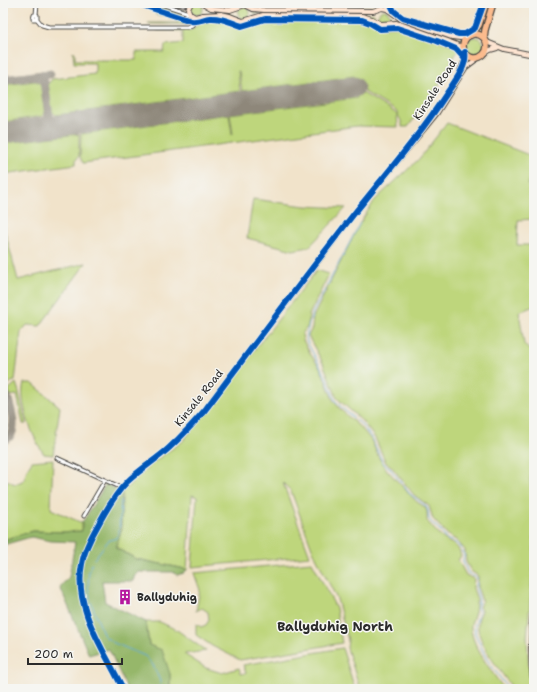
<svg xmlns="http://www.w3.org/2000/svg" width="537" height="692" font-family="'Shantell Sans',sans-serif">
  <rect width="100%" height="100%" fill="#f6f6f2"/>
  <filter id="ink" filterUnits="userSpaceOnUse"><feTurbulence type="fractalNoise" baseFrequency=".025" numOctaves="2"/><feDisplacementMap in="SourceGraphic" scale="8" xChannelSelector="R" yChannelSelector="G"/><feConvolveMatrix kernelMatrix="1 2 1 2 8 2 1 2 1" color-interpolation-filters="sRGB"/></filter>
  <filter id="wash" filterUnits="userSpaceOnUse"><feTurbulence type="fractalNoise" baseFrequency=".012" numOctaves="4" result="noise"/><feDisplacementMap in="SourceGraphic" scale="16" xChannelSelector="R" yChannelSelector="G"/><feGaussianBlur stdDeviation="0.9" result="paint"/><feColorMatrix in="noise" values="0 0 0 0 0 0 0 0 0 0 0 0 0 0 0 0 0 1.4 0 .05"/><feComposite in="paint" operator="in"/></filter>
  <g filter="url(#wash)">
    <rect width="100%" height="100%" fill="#f1e3ca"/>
    <!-- green -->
    <path fill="#bed67b" stroke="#748053" d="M138,3H153L186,15L190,17V20L185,24H149L148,23H177L178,19L176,18H169V15H156V9Z
      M249,3H273L272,9C264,9 255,9 249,3Z
      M191 9a6 6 0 1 1 12 0a6 6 0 1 1-12 0Z
      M238 13a6 6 0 1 1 12 0a6 6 0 1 1-12 0Z
      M378 16a6 6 0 1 1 12 0a6 6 0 1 1-12 0Z
      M254,12L374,14V17L368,15L361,14L260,13L255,14Z
      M220,16L228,17L242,23L246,24L258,18L267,17H327L328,18L334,17L364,18L385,27L392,26L401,27L453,45L459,49L454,57L453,63L438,86L408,127H402V123L396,111L355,86L354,76L242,91L239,71H238L240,91L56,115L51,111L48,84L52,79L95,74V63H74L73,52H75V60H136V52H164L165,45L183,43V31L157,30H191L196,26L199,20L204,17Z
      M466 46a9 9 0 1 1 18 0a9 9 0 1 1-18 0Z
      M36,81L42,85L45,111L43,116L3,122V85Z
      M356,89L394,112L397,115L398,127L357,126L83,163L80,157L81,134L229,114L232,135L233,134L230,114L357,98Z
      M447,123L534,157L528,185L534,187V219L518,220L517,245H534V306L519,312L524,344L528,349L534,353V453L530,480L534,514V557L527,637L530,689H513C503,674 475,641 478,623C478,619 480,615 482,611L479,607L482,601L478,589V576L471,571L466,562L465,550L456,540L448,535L433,519L429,506L414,495L390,465L386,463L375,438L362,421L337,398L323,363L308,336L312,328L313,317L360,223L375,200L419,159Z
      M79,134V156L76,160V164L3,174V143Z
      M253,199L305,206L346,208L310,246L304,248L293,250L247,238Z
      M3,224L18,280L86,263L40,326L27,325L21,332L15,381C7,382 5,390 6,397H3Z
      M317,270L329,274L309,315L308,326L302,334L303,340L311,355L321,369L333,400L341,410L363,430L371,440L379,458L387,470L417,502L425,507L427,512V521C432,526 438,535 444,539C453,546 457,542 461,556L458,560L466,575L474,579L473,588L477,600C475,604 476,607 475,612C474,616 472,620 471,624C469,643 493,673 504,689H360L347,648L348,640L337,599L313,551L291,491L283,483L310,556L192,567L197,497L192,495L187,570L181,568L136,559L116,547L121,531L122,492L155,461L183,441Z
      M16,383L19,392L26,424H23L17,395L9,396V389Z
      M24,383H32L60,407L53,455L44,454C33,439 18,401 24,383Z
      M53,459L51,509L82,523L83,531L63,532L33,531L3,540V481H10L12,483L16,484L24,480L27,469L32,461Z
      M312,562L336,608L342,643L240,660L212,646L196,635V624L201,627L206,625L209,620L208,612L202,608L196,611L200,590L194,573Z
      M146,622H160L177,630L206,651L184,654L206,668L222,673L239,668L241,674L246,673L243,665L342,648L355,689H170V674L149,645Z"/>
    <!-- forest -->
    <path fill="#96b76b" stroke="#60714b" d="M106,484L122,492L121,531L116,548L136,559L181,568L187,570L184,573L177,575L173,572H139L135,575L133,581H102L105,602L146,622L149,645L162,650L170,674V689H127L109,649L89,655L60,587L69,577L75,542L51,541L31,537L3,545V540L33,531L63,532L82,531V523Z"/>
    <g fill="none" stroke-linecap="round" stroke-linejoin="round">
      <!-- stream -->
      <path stroke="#5facd8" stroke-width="1" d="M360,223L313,312C310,320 305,335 307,342L326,377L335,400L342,408L360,423L365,429L372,439L383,463L389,467L410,494L426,506L428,510L429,519L432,523L440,530L446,539L456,543L461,549L464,555L463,561L468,573L477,578L476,589L479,600L477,607L479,612L475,625V633L486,658L501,679L509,689
        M94,559L108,541L116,538L119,532L121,501
        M92,564L89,570L88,587L90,600L104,636L114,643L145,656L153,665L161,683L159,689"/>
      <!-- taxiway -->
      <path stroke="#8e877a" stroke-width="9" d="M34,76L41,78L44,82L49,116L53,123L62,125
        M3,80L50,74
        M39,128L46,123L49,116
        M3,440C21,435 10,408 7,396"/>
      <!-- runway -->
      <path stroke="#8e877a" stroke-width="21" d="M3,133L354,87"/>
    </g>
  </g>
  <g filter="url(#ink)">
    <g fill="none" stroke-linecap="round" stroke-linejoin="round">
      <!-- street casing -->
      <g stroke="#494743" stroke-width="5">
        <path id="street" d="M158,3L186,12L190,15
          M172,3L183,5L190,3
          M387,9L389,3
          M36,15L37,3
          M37,19H33L34,15H37V19L42,25L49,27H187L192,25L198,17
          M57,458L122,488
          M84,516L105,480"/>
      </g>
      <!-- secondary casing -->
      <g stroke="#494743" stroke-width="6">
        <path id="secondary" d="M191,3L188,9L190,14L195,17L203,15L221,14L230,16L243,21L263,15L362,16L372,19L381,24L396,23L405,26L450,42L460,46L465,51
          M202,3L211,8L230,10L245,5L253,9L264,10L373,11L382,8L387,9L401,19L452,37L460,38L468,37
          M487,42L504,49L534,55
          M484,54L490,50L497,48
          M459,73L465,59V52
          M435,110L448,91
          M123,689C105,651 73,609 82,564C84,550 91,537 98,525C106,510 115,494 127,482C140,469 156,460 169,448C182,436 194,423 205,410L353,216L437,113L466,67L478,58
          M534,689C530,660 530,632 534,603"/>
      </g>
      <!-- highway casing -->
      <g stroke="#494743" stroke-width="8">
        <path id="highway" d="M463 46a12 12 0 1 1 24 0a12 12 0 1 1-24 0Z
          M471,35L479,25L486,3
          M484,38L485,30L493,3"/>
      </g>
      <!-- street -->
      <use href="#street" stroke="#fff" stroke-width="3"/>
      <!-- secondary -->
      <use href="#secondary" stroke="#fde4d1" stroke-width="4"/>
      <!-- highway -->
      <use href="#highway" stroke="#fbbb8d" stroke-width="5.5"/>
      <!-- cycleway casing -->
      <g stroke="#f6f6f2" stroke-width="8">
        <path id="cycleway" d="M136,3L191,21C198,22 203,19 210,18C223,17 231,23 242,26L265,19L362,20L370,23L380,29L397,28L437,41L456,49L465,59
          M390,3L394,11L403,18L459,34H465L475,28L484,3
          M123,689C105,651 73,609 82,564C84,550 91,537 98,525C106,510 115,494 127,482C140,469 156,460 169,448C182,436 194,423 205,410C254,345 303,279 353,215C385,175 419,136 447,93C454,82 468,66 465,52"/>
      </g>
      <!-- cycleway -->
      <use href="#cycleway" stroke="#0057b8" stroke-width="6"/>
    </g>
  </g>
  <!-- icons -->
  <defs>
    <g id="building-bare" transform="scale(1.2)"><path d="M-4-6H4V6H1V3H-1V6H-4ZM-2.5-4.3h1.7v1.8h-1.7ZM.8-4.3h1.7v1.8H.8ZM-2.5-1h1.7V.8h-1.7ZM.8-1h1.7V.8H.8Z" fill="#b5179e" stroke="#f6f6f2" stroke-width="2.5" paint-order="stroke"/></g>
  </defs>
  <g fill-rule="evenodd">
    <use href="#building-bare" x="125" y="597"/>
  </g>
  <g text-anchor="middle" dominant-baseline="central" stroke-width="3" stroke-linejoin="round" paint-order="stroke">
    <!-- street labels -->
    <g font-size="11" fill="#2b2b2b" stroke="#f6f6f2">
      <text transform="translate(435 90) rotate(-57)">Kinsale Road</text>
      <text transform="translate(199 398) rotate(-51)">Kinsale Road</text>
    </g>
    <!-- poi labels -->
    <g font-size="11" font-weight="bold" fill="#2b2b2b" stroke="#f6f6f2" text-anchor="start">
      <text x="137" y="597">Ballyduhig</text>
    </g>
    <!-- quarter labels -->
    <g font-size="13" font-weight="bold" fill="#2b2b2b" stroke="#f6f6f2">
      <text x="335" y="626">Ballyduhig North</text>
    </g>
  </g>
  <!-- margin -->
  <rect width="537" height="692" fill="none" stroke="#f6f6f2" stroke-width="16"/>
  <!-- scale -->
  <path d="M28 658v6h94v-6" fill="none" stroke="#2b2b2b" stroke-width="2"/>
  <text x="34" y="658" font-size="12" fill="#2b2b2b" stroke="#f6f6f2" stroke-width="3" paint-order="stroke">200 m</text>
</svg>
